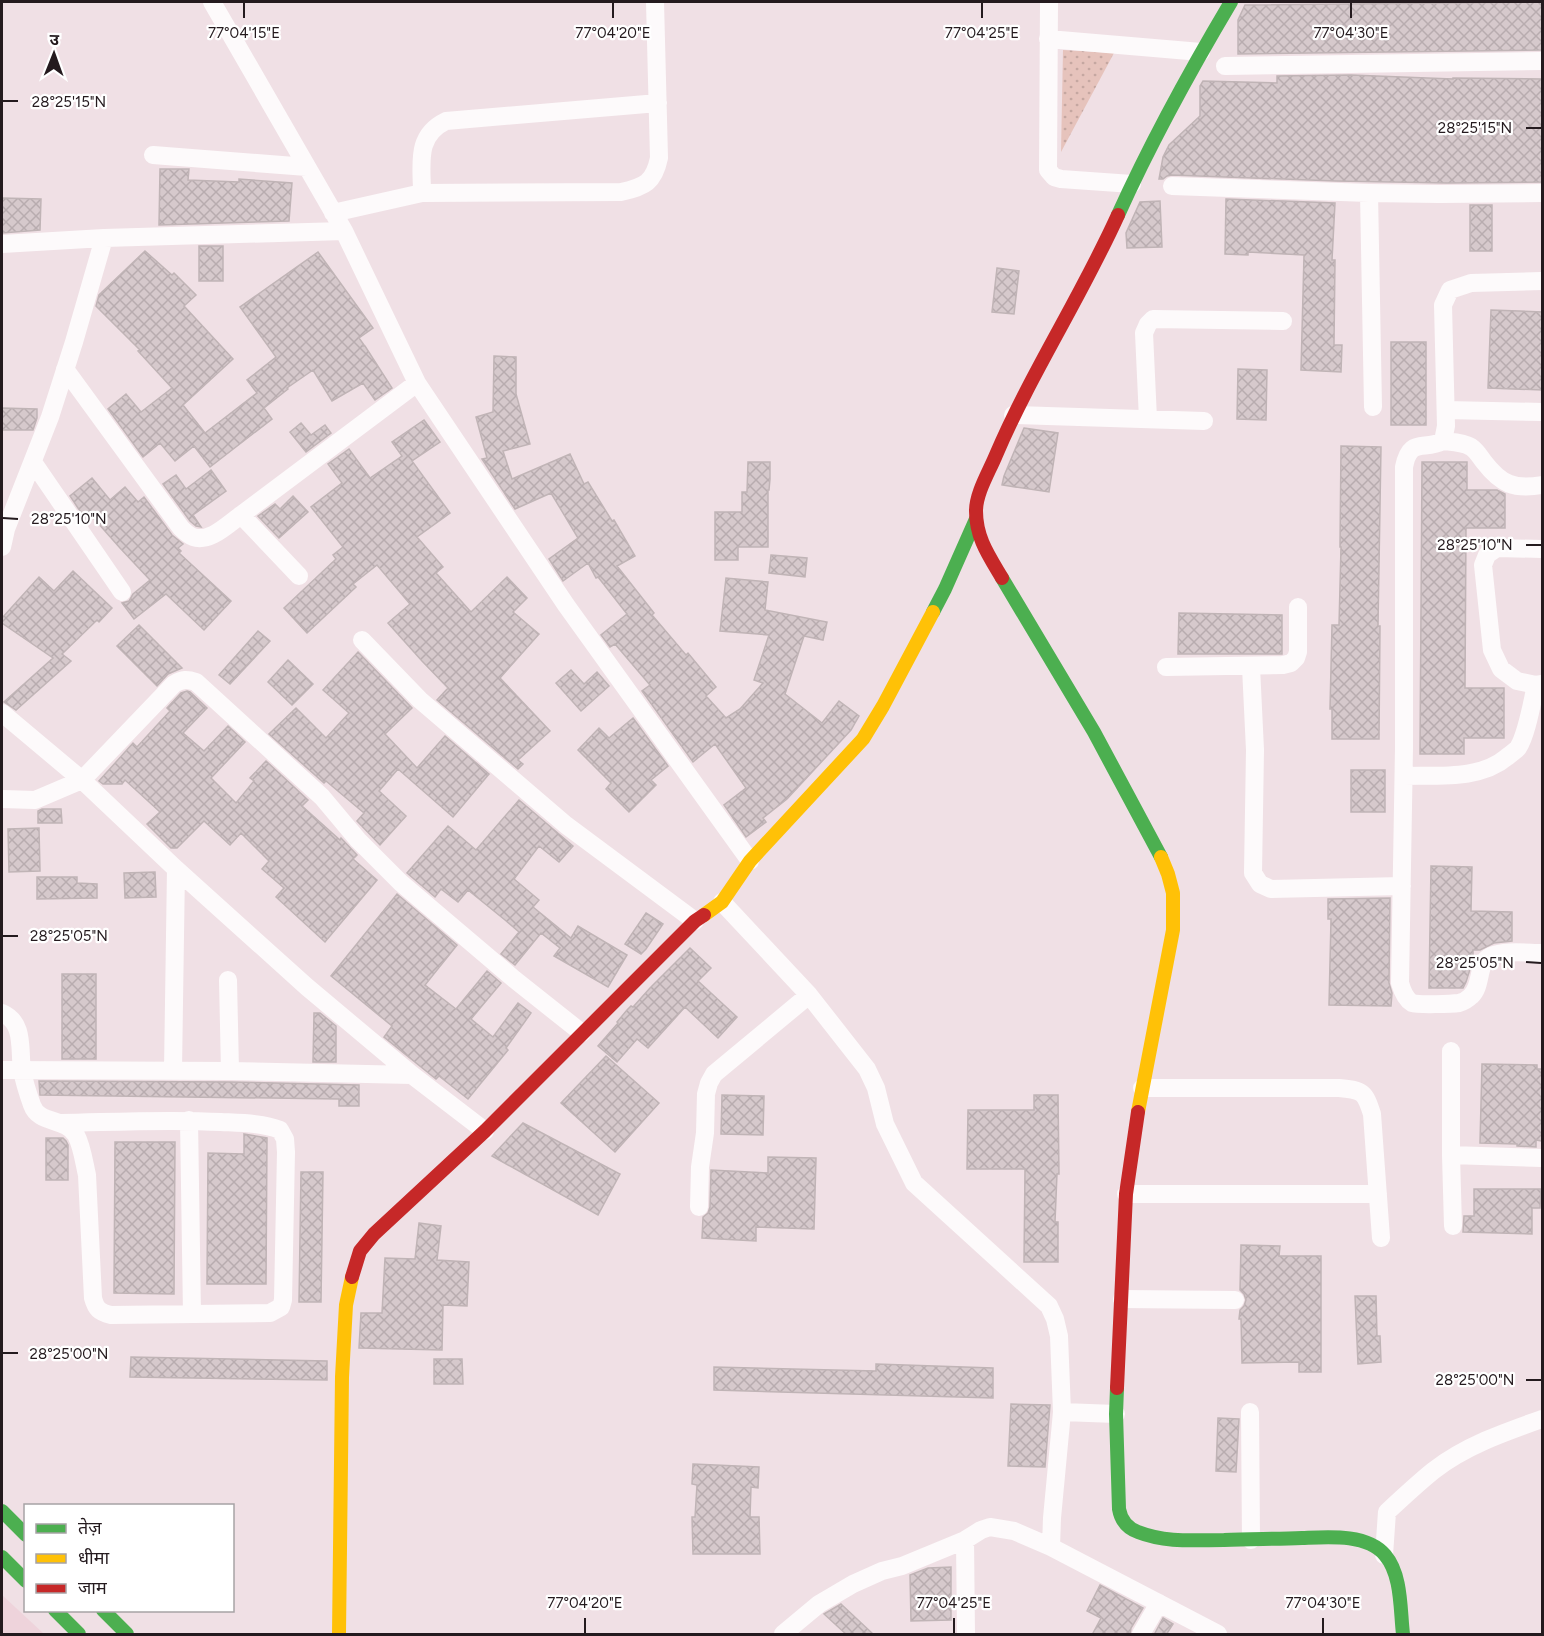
<svg xmlns="http://www.w3.org/2000/svg" width="1544" height="1636" font-family="Figtree,'Noto Sans Devanagari',sans-serif">
  <defs>
    <pattern id="park-dots" width="8" height="8" patternUnits="userSpaceOnUse" patternTransform="scale(1.5)"><rect width="8" height="8" fill="#e6c3bc"/><path d="M2 2h.1M6 6h.1" fill="none" stroke="#c5a7a1" stroke-width="1.8" stroke-linecap="round"/></pattern>
    <pattern id="building-cross-hatch" width="8" height="8" patternUnits="userSpaceOnUse" patternTransform="scale(1.5)"><rect width="8" height="8" fill="#d6c9cc"/><path d="M0 0l8 8M0 8l8-8" fill="none" stroke="#b8acaf"/></pattern>
  </defs>
  <rect width="100%" height="100%" fill="#f0e0e5"/>
  <!-- built -->
  <path fill="#eed3db" d="M2,1595L44,1634H2Z"/>
  <!-- park -->
  <path fill="url(#park-dots)" d="M1063,50L1114,53L1061,152Z"/>
  <!-- building -->
  <path fill="url(#building-cross-hatch)" stroke="#c0b4b6" stroke-width="1.5" d="M1542,2V50L1238,54V20L1245,5Z
    M1351,75L1453,79V78L1542,79V182L1447,183L1336,181L1172,175L1167,176L1163,179H1159L1163,157L1169,145L1200,116V86L1203,81L1277,83V76Z
    M160,169H189L188,180L239,182V179L292,183L289,221L159,225Z
    M2,198L41,199L40,230L2,233Z
    M1226,199L1335,203L1332,260H1335L1334,345H1342L1341,372L1301,370L1304,255L1248,252V255L1225,254Z
    M1160,201L1162,247L1127,248L1126,233L1140,202Z
    M1470,205H1492V251H1470Z
    M199,246H223V281H199Z
    M145,251L172,275L174,273L196,295L184,306L233,359L183,405L205,433L257,393L247,380L276,357L240,307L318,252L373,328L359,338L364,345L362,346H365L392,388L375,400L363,383L332,401L313,370L287,388L288,389L264,408L272,419L210,467L194,446L175,461L160,443L143,457L108,409L126,394L141,412L172,388L138,351L140,350L96,306L99,295Z
    M997,268L1019,271L1014,314L992,312Z
    M1491,310L1542,312V390L1488,388Z
    M1391,342H1426V425H1391Z
    M494,356L516,357V394L530,444L503,451L512,479L570,454L584,484L588,482L612,521L614,520L635,556L617,566L654,613L652,615L686,655L688,653L716,687L706,696L726,718L740,709L763,683L754,680L769,635L720,631L726,578L768,582L765,610L827,622L823,640L804,636L785,694L822,723L839,701L859,716L851,730L787,799L763,818L766,822L746,837L724,805L746,788L715,744L693,762L642,691L650,685L615,644L610,647L601,635L627,614L598,577L596,578L588,563L563,581L549,559L578,538L551,493L515,509L482,459L487,458L476,417L493,412Z
    M1238,369L1267,370L1266,420L1237,419Z
    M2,408L37,409V418L33,430H2Z
    M424,420L440,442L412,461L450,513L417,537L443,567L436,573L471,612L507,577L527,598L513,612L539,634L500,678L550,731L518,760L523,764L518,769L437,700L448,688L422,661L388,623L410,604L377,565L353,584L356,587L307,633L284,608L336,559L333,555L343,547L311,507L342,483L328,464L349,449L370,478L402,456L392,442Z
    M301,423L311,435L325,425L331,433L306,452L290,432Z
    M1024,428L1058,433L1049,492L1002,485L1004,476Z
    M1341,446L1381,447L1378,626H1380L1379,739H1332V709H1330L1332,625H1339L1341,547H1340Z
    M748,462H770V479L769,490H768V547H738V560H715V512H742V492H747Z
    M1422,462H1467V490H1497L1505,494V528H1466L1465,688H1504V738H1464V754H1420Z
    M211,470L226,491L193,515L201,527L196,526L190,521L163,484L176,475L186,489Z
    M92,478L110,500L125,487L138,502L144,497L172,535L183,544L178,548L181,551L179,553L231,601L204,630L166,594L134,619L122,603L129,601L133,594L150,580L120,548L89,513L84,517L70,496Z
    M293,496L308,512L279,538L258,516L275,504L280,509Z
    M771,555L807,558L805,577L769,573Z
    M73,571L112,608L99,622L97,620L62,654L71,661L16,710L4,702L53,658L2,623V618L39,577L54,591Z
    M1179,613L1282,615V654H1178Z
    M139,625L182,668L168,674L157,686L117,646Z
    M258,631L270,641L230,684L219,675Z
    M358,652L412,708L385,734L417,768L445,736L489,774L453,817L398,769L379,791L406,816L380,845L357,821L364,813L326,781L324,783L269,734L296,708L326,738L349,713L323,690Z
    M288,660L313,684L292,705L268,682Z
    M571,670L584,684L597,672L609,686L581,711L556,683Z
    M187,691L190,692L207,708L183,733L204,751L228,726L245,742L211,778L236,803L254,781L250,778L266,761L308,800L302,806L340,840L341,838L357,855L353,859L377,880L325,942L276,897L284,888L262,869L269,861L241,833L230,845L204,821L177,848H171L147,824L160,812L125,780L122,784H103L99,781L133,743L137,747L170,711L167,708L181,693Z
    M633,718L668,766L651,780L656,785L629,812L606,789L611,783L578,750L599,728L609,738Z
    M1351,770H1385V812H1351Z
    M519,800L573,846L559,862L539,846L514,879L539,900L533,907L571,938L578,926L627,955L608,987L554,956L560,948L541,933L515,965L501,954L519,932L505,920L468,890L458,902L441,889L435,897L407,873L448,826L476,850Z
    M42,809H61L62,823H38V811Z
    M39,828L40,871L9,872L8,829Z
    M1431,866L1472,867L1471,911L1512,912V941L1494,943L1480,950H1473V960L1466,982L1463,988H1429Z
    M155,872L156,897L125,898L124,873Z
    M37,877H77V883L97,884V898L37,899Z
    M397,894L457,945L425,985L456,1009L487,971L501,983L471,1019L493,1037L518,1003L531,1013L506,1048L508,1050L468,1099L439,1076L436,1079L384,1037L392,1026L331,976Z
    M1390,898L1389,983L1392,993L1391,1006L1329,1005L1331,919H1328V899Z
    M646,913L663,924L646,949L641,954L625,944Z
    M690,948L711,968L698,981L737,1017L718,1038L685,1007L648,1048L637,1039L617,1062L598,1046L618,1023L617,1022L627,1010L631,1006L633,1007L650,988Z
    M62,974H96V1059H62Z
    M314,1013H320L336,1026V1062H313Z
    M606,1056L659,1103L615,1152L561,1103Z
    M1482,1064L1537,1065V1069H1542V1141L1536,1140V1147L1517,1146V1144L1480,1143Z
    M39,1081L230,1082L359,1085V1106H339V1099L40,1095Z
    M722,1095L764,1096L763,1135L721,1134Z
    M1034,1095H1058L1059,1174H1057L1055,1222H1058V1262H1024L1025,1169H967L968,1110H1034Z
    M523,1123L620,1174L598,1215L492,1156Z
    M244,1134L267,1138L266,1284H207L208,1153L244,1154Z
    M46,1138H63L66,1141L68,1145V1180H46Z
    M115,1142H175L174,1294L114,1293Z
    M768,1157L816,1158L814,1229L756,1227V1241L702,1238L703,1217L708,1213L710,1207L711,1170L768,1173Z
    M301,1172H323L321,1302H299Z
    M1474,1189H1541L1540,1208H1532V1234L1463,1232L1464,1216H1474Z
    M419,1223L441,1226L437,1260L469,1262L467,1306L443,1305L442,1350L359,1348L361,1313H382L385,1258L415,1259Z
    M1241,1245L1280,1246L1279,1256H1321V1372H1299V1362L1242,1363L1241,1319H1239L1240,1310L1244,1306L1246,1300L1244,1294L1240,1290Z
    M1355,1296H1376L1377,1336H1380L1381,1362L1358,1364Z
    M131,1357L327,1361V1380L130,1377Z
    M434,1359H462L463,1384H434Z
    M876,1364L993,1368V1398L714,1390V1367L876,1371Z
    M1011,1404L1050,1405L1045,1467L1008,1466Z
    M1218,1418L1239,1419L1236,1472L1216,1471Z
    M693,1464L759,1467L758,1488L751,1487L750,1517H759L760,1554H693L692,1517H695L697,1485L692,1484Z
    M951,1567V1620L911,1621L910,1575L928,1568Z
    M1100,1585L1143,1608L1131,1628L1130,1635H1092L1101,1618L1087,1611Z
    M841,1604L874,1635H847L824,1614Z
    M1163,1618L1173,1624L1166,1635H1154Z"/>
  <g fill="none" stroke-linecap="round" stroke-linejoin="round">
    <!-- street -->
    <path stroke="#fdfafb" stroke-width="18" d="M212,2L344,231L417,383L566,605L750,861
      M1049,2L1048,170L1054,177L1061,179L1132,184
      M1048,39L1201,52
      M1225,66L1542,61
      M153,155L307,167
      M1172,186L1369,193L1439,194L1542,193
      M422,193C422,164 415,136 446,121L658,103
      M1369,193L1373,407
      M333,213L422,193L621,192C645,187 654,182 659,158L655,2
      M2,244L104,238L344,231
      M1542,281L1471,283L1450,290L1443,305L1446,426L1443,441C1423,451 1410,437 1404,467V748L1400,983C1402,990 1405,999 1412,1003C1418,1005 1452,1004 1459,1003C1463,1002 1468,999 1471,996C1483,985 1476,963 1491,956C1504,950 1528,953 1542,953
      M65,369L181,528C184,531 188,535 193,537C210,543 228,524 241,515L417,383
      M1446,410L1542,412
      M1013,415L1204,421
      M1148,419L1144,333L1148,324L1153,319L1283,321
      M1443,441C1452,442 1463,442 1471,447C1477,451 1480,457 1484,462C1501,484 1514,490 1542,485
      M33,462L122,592
      M241,515L299,576
      M2,547L6,529L50,417L74,342L104,238
      M1542,549L1497,548L1487,555L1483,565L1492,650L1501,669L1517,681L1536,685L1542,684
      M362,640L420,700L566,825L695,921
      M1166,667L1283,665L1291,663L1296,658L1298,652V607
      M1251,667L1255,750L1253,873L1260,884L1271,889L1402,886
      M2,713L82,780L176,869L307,987L412,1075L485,1131
      M1404,776C1438,775 1480,780 1507,757C1511,754 1515,751 1518,748C1527,734 1532,702 1536,685
      M2,799L35,800L82,780L174,684C183,679 187,679 196,682L322,797L358,840L401,883L514,979L582,1033
      M722,902L809,995L867,1069L876,1088L885,1124L914,1183L1049,1306L1055,1319L1059,1336L1062,1412L1052,1518L1051,1547L1218,1634
      M228,980L230,1071
      M2,1013C25,1023 19,1049 22,1070C24,1081 28,1094 32,1105C39,1125 65,1117 76,1135C82,1146 84,1162 87,1175L93,1298C96,1309 99,1312 111,1315L270,1313L281,1307L283,1300L286,1152L285,1139L280,1130C262,1123 241,1123 221,1122C168,1119 114,1122 60,1123
      M1451,1051V1155L1453,1226
      M2,1070L230,1071L412,1075
      M173,1070L176,869
      M1142,1088H1339C1363,1090 1365,1092 1372,1114L1381,1238
      M189,1120L192,1314
      M1451,1155L1542,1158
      M1126,1194H1378
      M699,1207L700,1167L705,1133L706,1094L709,1083L714,1074L809,995
      M1122,1299L1235,1300
      M1062,1412L1116,1414
      M1250,1412L1251,1540
      M965,1540L966,1634
      M1384,1555L1387,1512C1402,1498 1417,1484 1433,1471C1465,1446 1505,1432 1542,1419
      M783,1634L819,1604L853,1584L882,1571L902,1566L965,1540L981,1530L990,1527L1014,1531L1051,1547
      M1141,1634L1159,1603"/>
    <!-- fast -->
    <path stroke="#4caf50" stroke-width="14" d="M1118,215C1151,142 1190,71 1231,2
      M1002,578L1094,732L1161,857
      M933,612L945,589L976,519
      M1117,1388L1116,1414L1119,1509C1121,1520 1127,1528 1138,1532C1166,1543 1195,1540 1224,1540C1250,1539 1276,1539 1302,1538C1326,1537 1367,1533 1385,1555C1402,1575 1400,1609 1403,1634
      M2,1511L26,1535
      M2,1557L26,1581
      M55,1610L79,1634
      M103,1610L127,1634"/>
    <!-- slow -->
    <path stroke="#ffc107" stroke-width="14" d="M704,915L722,902L750,861L863,739L883,706L933,612
      M1138,1112L1173,930V893L1168,874L1161,857
      M339,1634L342,1377L346,1305L352,1277"/>
    <!-- jam -->
    <path stroke="#c62828" stroke-width="14" d="M1002,578C989,556 976,538 976,511C976,493 989,472 996,455C1031,373 1081,297 1118,215
      M352,1277L360,1251L374,1234L485,1131L695,921L704,915
      M1117,1388L1126,1194L1138,1112"/>
  </g>
  <!-- ticks -->
  <path fill="none" stroke="#241a1e" stroke-width="2" d="M244,18V3M613,18V3M982,18V3M1351,18V3M3,101H18M1526,128H1541M3,518L18,519M1526,545H1541M3,936H18M1526,962L1541,963M3,1353H18M1526,1380H1541M585,1633V1618M954,1633V1618M1323,1633V1618"/>
  <g font-size="15" text-anchor="middle" fill="#241a1e" stroke="#fff" stroke-width="4.5" stroke-linejoin="round" paint-order="stroke">
    <text x="244" y="38">77°04'15"E</text>
    <text x="613" y="38">77°04'20"E</text>
    <text x="982" y="38">77°04'25"E</text>
    <text x="1351" y="38">77°04'30"E</text>
    <text x="69" y="107">28°25'15"N</text>
    <text x="1475" y="133">28°25'15"N</text>
    <text x="69" y="524">28°25'10"N</text>
    <text x="1475" y="550">28°25'10"N</text>
    <text x="69" y="941">28°25'05"N</text>
    <text x="1475" y="968">28°25'05"N</text>
    <text x="69" y="1359">28°25'00"N</text>
    <text x="1475" y="1385">28°25'00"N</text>
    <text x="585" y="1608">77°04'20"E</text>
    <text x="954" y="1608">77°04'25"E</text>
    <text x="1323" y="1608">77°04'30"E</text>
  </g>
  <!-- border -->
  <rect width="1544" height="1636" fill="none" stroke="#241a1e" stroke-width="6"/>
  <!-- legend -->
  <rect x="24" y="1504" width="210" height="108" fill="#ffffff" stroke="#a7a3a5" stroke-width="1.5"/>
  <rect x="36" y="1524" width="30" height="9" fill="#4caf50" stroke="#a7a3a5" stroke-width="1.5"/>
  <text x="78" y="1534" font-size="18" fill="#241a1e">तेज़</text>
  <rect x="36" y="1554" width="30" height="9" fill="#ffc107" stroke="#a7a3a5" stroke-width="1.5"/>
  <text x="78" y="1564" font-size="18" fill="#241a1e">धीमा</text>
  <rect x="36" y="1584" width="30" height="9" fill="#c62828" stroke="#a7a3a5" stroke-width="1.5"/>
  <text x="78" y="1594" font-size="18" fill="#241a1e">जाम</text>
  <!-- north arrow -->
  <g transform="translate(54 54) rotate(1)" stroke="#ffffff" stroke-width="4.5" paint-order="stroke">
  <path d="M0-4.5L10 22L0 15L-10 22Z" fill="#241a1e"/>
  <text y="-9" font-size="16" font-weight="bold" text-anchor="middle" fill="#241a1e">उ</text>
  </g>
</svg>
